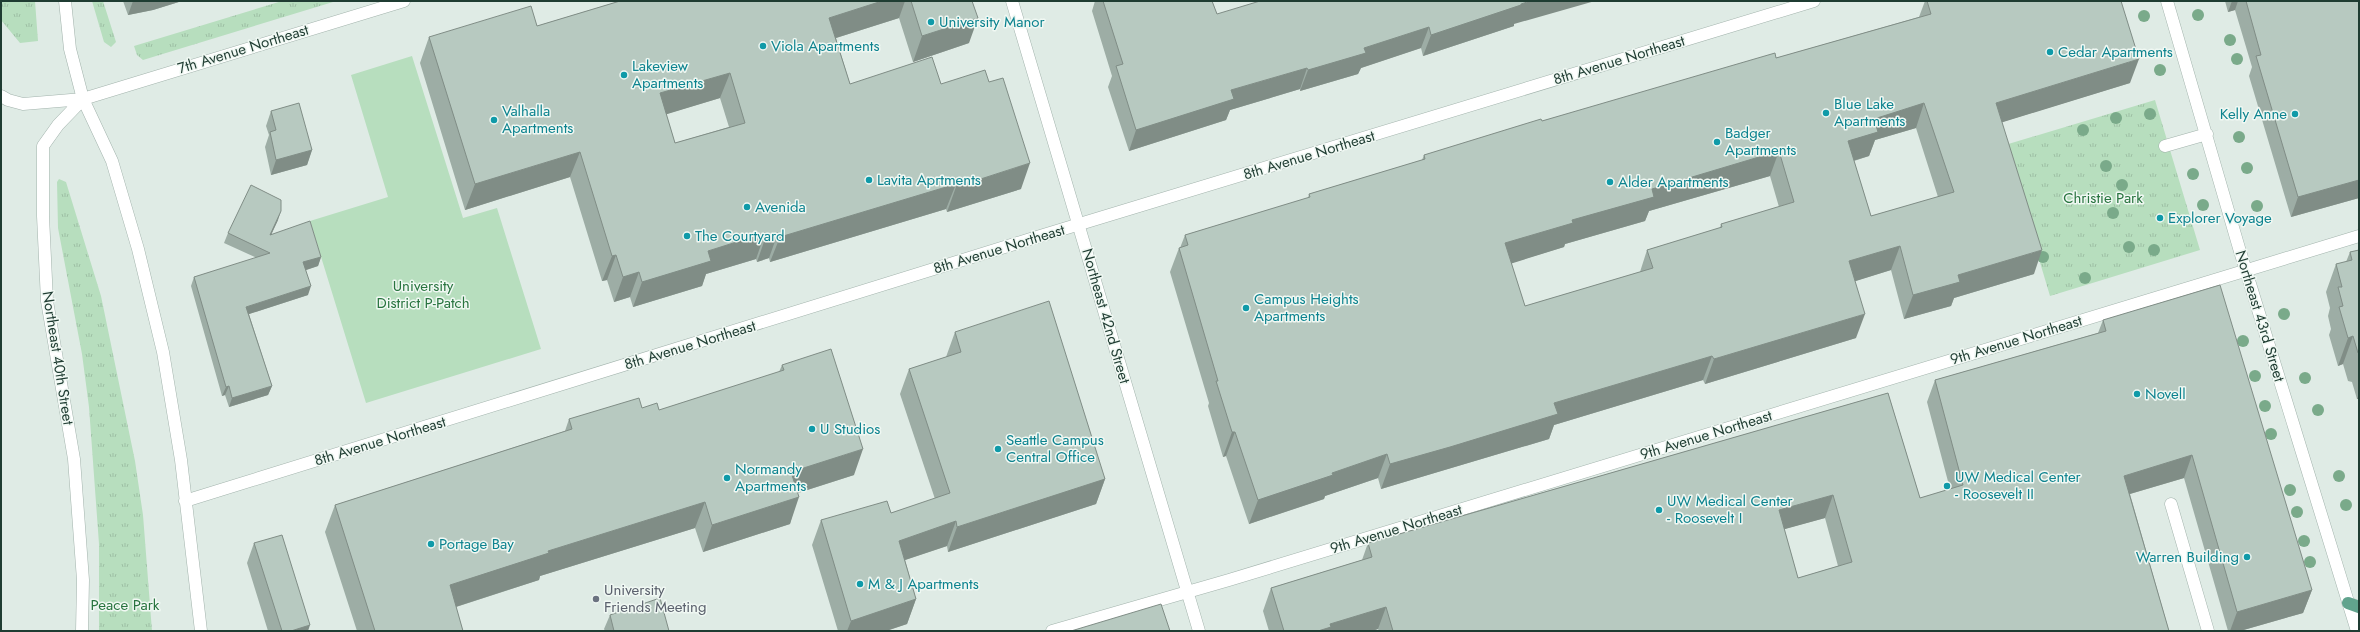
<svg xmlns="http://www.w3.org/2000/svg" width="2360" height="632" font-family="Jost,sans-serif">
  <defs>
    <pattern id="grass-tufts" width="24" height="20" patternUnits="userSpaceOnUse"><rect width="24" height="20" fill="#b7debe"/><path d="M3 7l-1-3M5 7V3M7 7l1-3M15 17l-1-3M17 17v-4M19 17l1-3" fill="none" stroke="#9dbfa4"/></pattern>
  </defs>
  <rect width="100%" height="100%" fill="#dfebe5"/>
  <!-- grass -->
  <path fill="url(#grass-tufts)" d="M1,1H35L38,41L20,43L1,20Z
    M92,1H103L116,42L111,47L104,42Z
    M282,1L333,2L143,60L137,55L134,46Z
    M2155,100L2200,250L2050,296L2005,145Z
    M59,179L66,182L101,296L135,461L143,515L152,631H99V544L89,407L82,354L58,228L57,182Z"/>
  <!-- garden -->
  <path fill="#b7debe" d="M412,56L463,218L497,208L541,349L366,403L310,221L388,197L351,75Z"/>
  <g fill="none" stroke-linecap="round" stroke-linejoin="round">
    <!-- minor casing -->
    <g stroke="#a2b3ac" stroke-width="13">
      <path id="minor" d="M65,1L70,49L83,99L112,161L138,249L163,352L181,460L201,631
        M1012,1L1199,631
        M2167,1L2239,248L2357,631
        M1,96L8,100L23,104L83,99L404,1
        M2165,146L2207,134
        M185,501L1037,237L1814,1
        M2171,504L2208,631
        M82,631L83,580L74,459L47,301L43,216V146L58,125L83,99
        M1052,631L1229,580L2359,236"/>
    </g>
    <!-- major casing -->
    <g stroke="#c0c8c6" stroke-width="13">
      <path id="major" d="M2348,603L2359,607"/>
    </g>
    <!-- minor -->
    <use href="#minor" stroke="#fff" stroke-width="12"/>
    <!-- major -->
    <use href="#major" stroke="#61a38d" stroke-width="12"/>
  </g>
  <!-- trees -->
  <g fill="#7aaa8a">
    <circle cx="2198" cy="15" r="6"/>
    <circle cx="2144" cy="16" r="6"/>
    <circle cx="2230" cy="40" r="6"/>
    <circle cx="2237" cy="59" r="6"/>
    <circle cx="2160" cy="70" r="6"/>
    <circle cx="2150" cy="114" r="6"/>
    <circle cx="2116" cy="118" r="6"/>
    <circle cx="2083" cy="130" r="6"/>
    <circle cx="2239" cy="137" r="6"/>
    <circle cx="2106" cy="166" r="6"/>
    <circle cx="2247" cy="168" r="6"/>
    <circle cx="2193" cy="174" r="6"/>
    <circle cx="2122" cy="185" r="6"/>
    <circle cx="2203" cy="205" r="6"/>
    <circle cx="2257" cy="206" r="6"/>
    <circle cx="2113" cy="213" r="6"/>
    <circle cx="2129" cy="247" r="6"/>
    <circle cx="2154" cy="250" r="6"/>
    <circle cx="2043" cy="257" r="6"/>
    <circle cx="2085" cy="278" r="6"/>
    <circle cx="2284" cy="314" r="6"/>
    <circle cx="2243" cy="341" r="6"/>
    <circle cx="2255" cy="376" r="6"/>
    <circle cx="2305" cy="378" r="6"/>
    <circle cx="2265" cy="406" r="6"/>
    <circle cx="2318" cy="410" r="6"/>
    <circle cx="2271" cy="434" r="6"/>
    <circle cx="2339" cy="476" r="6"/>
    <circle cx="2290" cy="490" r="6"/>
    <circle cx="2346" cy="505" r="6"/>
    <circle cx="2297" cy="512" r="6"/>
    <circle cx="2304" cy="541" r="6"/>
    <circle cx="2310" cy="562" r="6"/>
  </g>
  <!-- wall -->
  <path fill="#9dada5" fill-rule="evenodd" d="M123,1H182L153,10L128,15Z
    M620,1H972L969,43L913,62L899,18L836,38L850,84H941L1021,189L947,212L946,209L770,262L769,258L757,262L756,259L706,274L702,286L633,307L630,297L614,302L607,280L602,281L570,177L465,210L420,63L429,37L537,26ZM720,98L729,127L675,143L666,114Z
    M1095,1H1212L1217,14L1514,24V26L1423,56L1421,48L1361,68L1358,74L1300,91V89L1230,110L1226,120L1129,151L1108,87L1112,76L1092,11Z
    M1925,1H2121L2130,83L2002,122L2034,274L1954,298L1951,306L1904,319L1891,270L1855,281L1856,338L1705,384L1703,380L1554,425L1549,439L1441,471L1381,489L1378,478L1325,496L1324,499L1249,524L1226,456L1223,457L1208,406L1209,403L1170,272L1179,248H1180L1185,235L1308,198L1309,194L1422,160L1424,155L1542,121L1776,58L1919,17ZM1916,128L1938,197L1871,216L1854,161L1869,156L1875,140ZM1770,176L1779,207L1721,224L1720,228L1647,250L1640,272L1525,306L1511,263L1564,247L1565,244L1645,221L1649,211Z
    M2225,1H2359V198L2291,217L2249,76L2252,67L2235,10L2228,12Z
    M271,111L312,150L307,165L271,175L265,147L269,135L266,126Z
    M278,220L271,234L321,257L318,266L306,270L308,295L249,314L272,386L268,395L229,407L225,395L222,396L191,286L194,277L257,258L224,243L228,233Z
    M2359,250V399H2357L2352,382L2348,381L2343,364L2338,366L2329,335L2331,329L2328,316L2330,308L2326,292L2336,264L2346,262L2350,252Z
    M2103,320L2312,590L2303,613L2240,631H2228L2184,478L2130,494L2169,631H1379L1378,629L1372,631H1269L1263,611L1271,588L1362,560L1368,543L1888,393L1920,498L1950,489L1927,402L1935,380L2098,333ZM1825,518L1838,566L1798,578L1784,529Z
    M955,332L1105,479L1096,504L948,552L947,546L905,560L916,599L907,624L886,631H838L812,545L821,520L891,513L935,499L900,394L909,369L946,357Z
    M782,365L854,475L798,493L790,524L703,552L695,528L540,576L539,580L456,607L463,631H357L325,532L335,505L565,431L569,419L642,408L659,410L779,372Z
    M254,543L308,631H268L247,563Z
    M610,615L669,631H605L604,629Z"/>
  <!-- shaded-wall -->
  <path fill="#808d86" d="M133,1H182L153,10L128,15Z
    M882,1H905L899,18L820,43L829,18Z
    M1530,1H1595L1514,24V26L1423,56L1431,35Z
    M2232,1H2238L2235,10L2228,12Z
    M978,18L969,43L913,62L922,36Z
    M1429,27L1421,48L1361,68L1358,74L1300,91L1308,70L1364,48Z
    M2139,59L2130,83L1987,127L1996,103Z
    M1307,68L1300,89L1230,110L1226,120L1129,151L1136,130L1231,90Z
    M730,73L720,98L651,119L660,93Z
    M1924,103L1916,128L1875,140L1869,156L1839,165L1848,141L1874,119Z
    M312,150L307,165L271,175L276,160Z
    M1779,151L1770,176L1649,211L1645,221L1565,244L1564,247L1497,268L1505,243L1572,220L1652,189Z
    M580,152L570,177L465,210L475,184Z
    M1030,163L1021,189L947,212L956,187Z
    M2359,180V198L2291,217L2298,197Z
    M956,184L946,209L770,262L780,237Z
    M281,211L278,220L267,244L270,235Z
    M765,233L756,259L706,274L702,286L633,307L642,282L708,251Z
    M778,233L769,258L757,262L766,236Z
    M1900,246L1891,270L1840,286L1849,261Z
    M2042,250L2034,274L1954,298L1951,306L1904,319L1913,295L1958,275Z
    M616,255L607,280L602,281L612,256Z
    M321,257L318,266L300,272L303,262Z
    M639,272L630,297L614,302L623,277Z
    M311,286L308,295L243,316L246,307Z
    M1865,314L1856,338L1705,384L1714,359Z
    M2353,336L2343,364L2338,366L2348,338Z
    M1712,356L1703,380L1554,425L1549,439L1381,489L1390,464L1554,403Z
    M229,386L225,395L222,396L226,387Z
    M272,386L268,395L229,407L232,398Z
    M2359,393V399H2357Z
    M1232,432H1235L1226,456L1223,457Z
    M863,449L854,475L782,498L791,472Z
    M1387,454L1378,478L1325,496L1324,499L1249,524L1258,500L1332,473Z
    M2192,455L2184,478L2116,498L2124,476Z
    M1105,479L1096,504L948,552L957,527Z
    M1833,495L1825,518L1771,533L1779,510Z
    M799,497L790,524L703,552L712,525Z
    M705,502L695,528L540,576L539,580L440,612L450,585L548,551Z
    M956,521L947,546L890,565L899,541Z
    M2312,590L2303,613L2240,631H2230L2237,612Z
    M916,599L907,624L886,631H847L851,621Z
    M1386,607L1378,629L1372,631H1318L1330,624Z
    M310,625L308,631H291Z"/>
  <!-- building -->
  <path fill="#b7c9c0" stroke="#808d86" fill-rule="evenodd" d="M620,1H882L829,18L850,84L932,57L941,84L985,70L989,82L1003,78L1030,163L956,187V184L780,237L778,233L766,236L765,233L708,251L711,261L642,282L639,272L623,277L616,255L612,256L580,152L475,184L429,37L531,6L537,26ZM730,73L745,123L675,143L660,93Z
    M911,1H972L978,18L922,36Z
    M1103,1H1212L1217,14L1260,1H1530L1521,4V5L1431,35L1429,27L1364,48L1366,53L1308,70L1307,68L1231,90L1234,99L1136,130L1116,66L1123,64Z
    M1927,1H2121L2139,59L1996,103L2042,250L1958,275L1960,282L1913,295L1900,246L1849,261L1865,314L1714,359L1712,356L1554,403L1558,414L1450,447L1390,464L1387,454L1332,473L1333,475L1258,500L1235,432H1232L1216,381H1218L1179,248L1188,245L1185,235L1310,197L1309,194L1425,159L1424,155L1541,119L1542,121L1775,53L1776,58L1931,14ZM1924,103L1954,192L1871,216L1848,141L1878,132L1874,119ZM1779,151L1794,202L1721,224L1722,227L1647,250L1653,268L1525,306L1505,243L1573,223L1572,220L1654,197L1652,189Z
    M2246,1H2359V180L2298,197L2256,56L2261,55Z
    M299,103L312,150L276,160L270,132L276,130L271,111Z
    M251,185L281,200V211L270,235L310,221L321,257L303,262L311,286L246,307L272,386L232,398L229,386L226,387L194,277L270,253L228,233Z
    M2359,250V353H2358L2353,336L2348,338L2339,307L2343,306L2338,287H2342L2336,264L2352,260L2350,252Z
    M2220,285L2312,590L2237,612L2192,455L2124,476L2169,631H1393L1386,607L1330,624L1331,627L1318,631H1284L1271,588L1372,557L1368,543L1888,393L1920,498L1963,485L1935,380L2106,331L2103,320ZM1833,495L1852,562L1798,578L1779,510Z
    M1049,301L1105,479L957,527L956,521L899,541L916,599L851,621L821,520L887,501L891,513L950,493L909,369L961,352L955,332Z
    M831,349L863,449L791,472L799,497L712,525L705,502L548,551L549,553L450,585L463,631H375L335,505L572,429L569,419L639,398L642,408L657,403L659,410L784,370L782,365Z
    M282,535L310,625L291,631H282L254,543Z
    M660,598L669,631H614L610,615Z
    M1161,604L1170,631H1071Z"/>
  <!-- markers -->
  <g fill="#0f9aa8" stroke="#f0f8f3" stroke-width="1.5">
    <circle cx="931" cy="22" r="4"/>
    <circle cx="763" cy="46" r="4"/>
    <circle cx="2050" cy="52" r="4"/>
    <circle cx="624" cy="75" r="4"/>
    <circle cx="1826" cy="113" r="4"/>
    <circle cx="2295" cy="114" r="4"/>
    <circle cx="494" cy="120" r="4"/>
    <circle cx="1717" cy="142" r="4"/>
    <circle cx="869" cy="180" r="4"/>
    <circle cx="1610" cy="182" r="4"/>
    <circle cx="747" cy="207" r="4"/>
    <circle cx="2160" cy="218" r="4"/>
    <circle cx="687" cy="236" r="4"/>
    <circle cx="1246" cy="308" r="4"/>
    <circle cx="2137" cy="394" r="4"/>
    <circle cx="812" cy="429" r="4"/>
    <circle cx="998" cy="449" r="4"/>
    <circle cx="727" cy="478" r="4"/>
    <circle cx="1947" cy="486" r="4"/>
    <circle cx="1659" cy="510" r="4"/>
    <circle cx="431" cy="544" r="4"/>
    <circle cx="2247" cy="557" r="4"/>
    <circle cx="860" cy="584" r="4"/>
  </g>
  <circle fill="#6b7280" stroke="#f0f8f3" stroke-width="1.5" cx="596" cy="599" r="4"/>
  <g text-anchor="middle" dominant-baseline="central" stroke-width="3" stroke-linejoin="round" paint-order="stroke">
    <!-- culture labels -->
    <g font-size="15" fill="#0d838f" stroke="#f0f8f3" text-anchor="start">
      <text x="939" y="22">University Manor</text>
      <text x="771" y="46">Viola Apartments</text>
      <text x="2058" y="52">Cedar Apartments</text>
      <text x="632" y="66">Lakeview<tspan x="632" dy="17">Apartments</tspan></text>
      <text x="1834" y="104">Blue Lake<tspan x="1834" dy="17">Apartments</tspan></text>
      <text x="502" y="111">Valhalla<tspan x="502" dy="17">Apartments</tspan></text>
      <text x="2287" y="114" text-anchor="end">Kelly Anne</text>
      <text x="1725" y="133">Badger<tspan x="1725" dy="17">Apartments</tspan></text>
      <text x="877" y="180">Lavita Aprtments</text>
      <text x="1618" y="182">Alder Apartments</text>
      <text x="755" y="207">Avenida</text>
      <text x="2168" y="218">Explorer Voyage</text>
      <text x="695" y="236">The Courtyard</text>
      <text x="1254" y="299">Campus Heights<tspan x="1254" dy="17">Apartments</tspan></text>
      <text x="2145" y="394">Novell</text>
      <text x="820" y="429">U Studios</text>
      <text x="1006" y="440">Seattle Campus<tspan x="1006" dy="17">Central Office</tspan></text>
      <text x="735" y="469">Normandy<tspan x="735" dy="17">Apartments</tspan></text>
      <text x="1955" y="477">UW Medical Center<tspan x="1955" dy="17">- Roosevelt II</tspan></text>
      <text x="1667" y="501">UW Medical Center<tspan x="1667" dy="17">- Roosevelt I</tspan></text>
      <text x="439" y="544">Portage Bay</text>
      <text x="2239" y="557" text-anchor="end">Warren Building</text>
      <text x="868" y="584">M &amp; J Apartments</text>
    </g>
    <!-- street labels -->
    <g font-size="15" fill="#1f3c32" stroke="#f0f8f3">
      <text transform="translate(243 49) rotate(-17)">7th Avenue Northeast</text>
      <text transform="translate(1619 60) rotate(-17)">8th Avenue Northeast</text>
      <text transform="translate(1309 155) rotate(-17)">8th Avenue Northeast</text>
      <text transform="translate(999 249) rotate(-17)">8th Avenue Northeast</text>
      <text transform="translate(1106 316) rotate(74)">Northeast 42nd Street</text>
      <text transform="translate(2260 316) rotate(73)">Northeast 43rd Street</text>
      <text transform="translate(2016 340) rotate(-17)">9th Avenue Northeast</text>
      <text transform="translate(690 345) rotate(-17)">8th Avenue Northeast</text>
      <text transform="translate(58 358) rotate(81)">Northeast 40th Street</text>
      <text transform="translate(1706 435) rotate(-17)">9th Avenue Northeast</text>
      <text transform="translate(380 441) rotate(-17)">8th Avenue Northeast</text>
      <text transform="translate(1396 529) rotate(-17)">9th Avenue Northeast</text>
    </g>
    <!-- park labels -->
    <g font-size="15" fill="#28743f" stroke="#f0f8f3">
      <text x="2103" y="198">Christie Park</text>
      <text x="423" y="286">University<tspan x="423" dy="17">District P-Patch</tspan></text>
      <text x="125" y="605">Peace Park</text>
    </g>
    <!-- worship labels -->
    <g font-size="15" fill="#5b616d" stroke="#f0f8f3" text-anchor="start">
      <text x="604" y="590">University<tspan x="604" dy="17">Friends Meeting</tspan></text>
    </g>
  </g>
  <!-- border -->
  <rect width="2360" height="632" fill="none" stroke="#1f3c32" stroke-width="4"/>
</svg>
